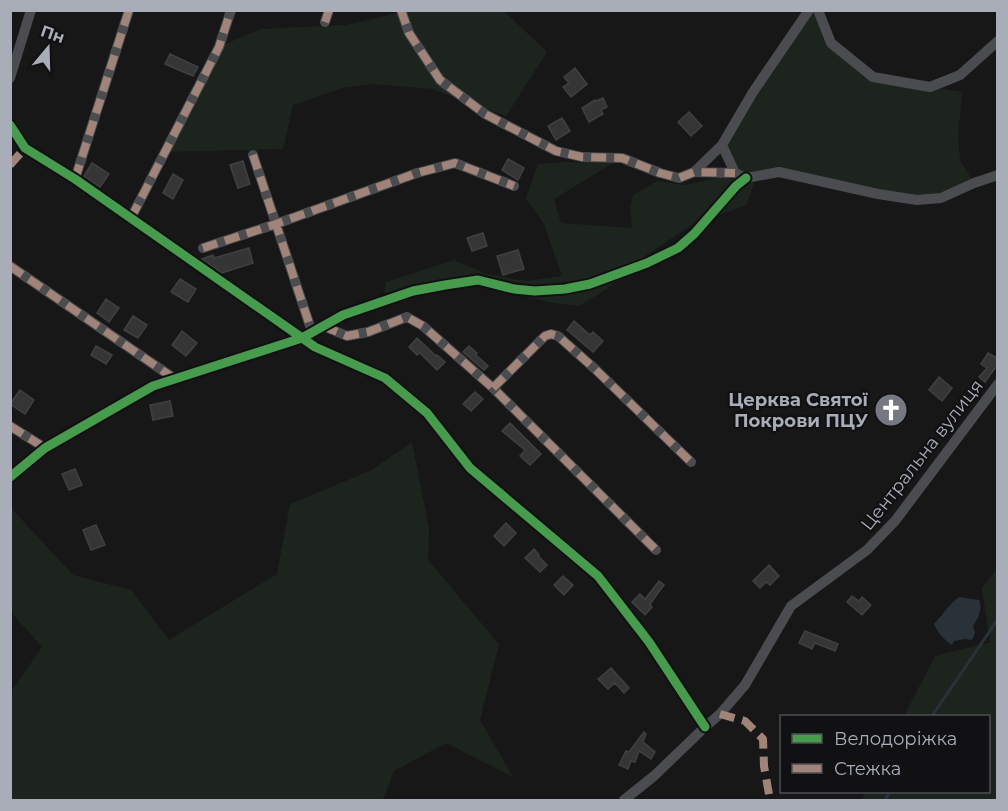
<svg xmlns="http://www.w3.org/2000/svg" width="1008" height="811" font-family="Montserrat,sans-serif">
  <rect width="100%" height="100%" fill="#171717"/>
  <!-- green -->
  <path fill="#1d241e" d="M407,11H504L547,52L506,116L432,89L374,84L345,87L293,105L283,149L165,152L219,47L260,29L346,25Z
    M809,11H818L831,43L873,77L962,92L958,138L960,160L974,183L917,200L779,172L755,176L735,173L722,145Z
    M565,162L613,163L554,199L561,223L632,228L630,209L633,195L657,181L685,185L720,177L754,183L747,205L695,223L630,266L607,289L579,306L553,303L494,289L461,279L384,293L386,282L454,260L487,274L527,281L562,276L544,224L526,198L538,164Z
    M412,442L429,528L428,560L499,644L480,720L513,777L446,743L394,771L383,800H11V692L42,647L11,612V508L73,575L131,590L169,640L277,574L290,504L372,470Z
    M997,569V800H857L862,798L865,792H988V716H904L935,656L990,642L982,588Z"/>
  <!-- water -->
  <path fill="#2a3239" d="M959,597L979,600C983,610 978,618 973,626L975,633L972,640L965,639L954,641L952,645C943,639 939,634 934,624C943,615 949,604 959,597Z"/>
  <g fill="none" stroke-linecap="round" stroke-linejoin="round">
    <!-- stream -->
    <path stroke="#2a3239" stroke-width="3" d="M932,716L998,619
      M885,800L890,792"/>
  </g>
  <!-- building -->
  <path fill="#353536" stroke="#3f4043" stroke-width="1.5" d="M170,54L198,67L193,76L165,64Z
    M575,68L587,84L571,97L563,87L569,83L564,77Z
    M603,98L607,107L601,110L603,114L589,122L582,108L595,100L596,101Z
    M689,112L702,126L691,136L678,122Z
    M562,118L570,131L556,140L548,126Z
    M508,159L524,168L518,180L502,170Z
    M243,161L250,184L238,188L230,165Z
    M92,163L109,174L100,187L84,176Z
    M173,174L183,180L173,199L163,193Z
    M483,233L487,246L472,251L467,238Z
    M249,248L253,263L222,273L202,259L213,255L214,258Z
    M518,250L524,269L503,275L497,256Z
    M180,279L196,289L188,302L171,292Z
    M106,299L119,308L109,322L97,313Z
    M133,316L147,325L138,338L124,330Z
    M574,321L590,335L593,332L603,341L593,352L567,330Z
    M182,331L197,343L186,356L172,345Z
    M417,338L436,356L437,355L445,362L437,370L420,353L417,355L409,347Z
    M96,346L112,355L106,364L91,355Z
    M469,346L477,353L475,354L488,366L484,370L463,352Z
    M988,353L995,357L998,355V364L985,382L979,377L987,368L981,364Z
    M939,377L952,388L942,401L929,390Z
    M20,390L34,400L25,414L10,404Z
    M475,392L483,399L471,411L463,404Z
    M885,400L903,412L898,420L880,408Z
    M170,401L173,416L153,420L150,405Z
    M510,423L541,454L530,465L520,456L525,450L502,431Z
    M75,469L82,485L69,490L62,474Z
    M506,523L516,533L504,546L494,536Z
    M96,525L105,545L91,550L83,530Z
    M534,549L539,555L538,556L547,565L540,572L525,558Z
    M769,565L779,576L770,585L766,582L760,588L753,581Z
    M563,576L573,585L564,595L554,585Z
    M659,581L664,585L650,604L652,607L645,615L632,602L640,594L645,599Z
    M852,596L859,601L862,597L871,605L862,615L847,602Z
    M805,631L838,644L835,651L815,643L812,649L799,643Z
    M611,668L629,688L624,693L615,683L608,689L598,679Z
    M644,732L646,734L643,742L655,752L651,759L639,751L635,762L631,761L628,769L619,765L626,751L629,752Z"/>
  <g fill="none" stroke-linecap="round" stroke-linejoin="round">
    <!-- minor -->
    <path stroke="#4b4c50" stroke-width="10" d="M401,10L409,33L440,80L485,114L556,151L582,157L622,158L660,173L679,178L694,172L735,173
      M818,10L831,43L873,77L930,87L960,75L998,41
      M325,22L329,10
      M10,78L31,10
      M10,125L25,148L75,179L315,347L385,378L427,413L470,468L598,576L649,642L705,727
      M722,145L735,173L746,178L779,172L878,194L917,200L941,198L974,183L998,175
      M253,155L312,332
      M694,172L722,145L753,92L809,10
      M75,179L129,10
      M131,218L219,47L231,10
      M203,248L276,224L417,173L455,163L514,186
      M10,266L175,379
      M323,326L347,336L368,332L407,317L423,326L493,388L656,550
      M493,388L545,336L551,334L558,336L595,369L691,462
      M10,426L45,448
      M10,477L45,448L153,386L302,338L343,315L413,291L445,285L478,280L514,289L535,291L565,289L590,284L647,263L678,248L694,234L736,186L746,178
      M624,800L654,776L705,727L720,714L745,685L791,606L867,550L895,521L998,384"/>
    <!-- quiet -->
    <path stroke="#a18479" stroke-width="8" stroke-dasharray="15 8" stroke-linecap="butt" d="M401,10L409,33L440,80L485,114L556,151L582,157L622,158L660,173L679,178L694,172L735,173
      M325,22L329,10
      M253,155L312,332
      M10,165L25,148
      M75,179L129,10
      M131,218L219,47L231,10
      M203,248L276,224L417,173L455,163L514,186
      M10,266L175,379
      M323,326L347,336L368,332L407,317L423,326L493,388L656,550
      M493,388L545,336L551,334L558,336L595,369L691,462
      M10,426L45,448
      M720,714L745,721L763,739L764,766L770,800"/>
    <!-- cycleway casing -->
    <g stroke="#111113" stroke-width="13">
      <path id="cycleway" d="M10,125L25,148L75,179L315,347L385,378L427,413L470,468L598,576L649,642L705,727
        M10,477L45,448L153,386L302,338L343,315L413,291L445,285L478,280L514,289L535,291L565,289L590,284L647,263L678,248L694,234L736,186L746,178"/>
    </g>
    <!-- cycleway -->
    <use href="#cycleway" stroke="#469c4c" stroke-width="9"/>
  </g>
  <!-- icons -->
  <defs>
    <g id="church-disc" transform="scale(1.725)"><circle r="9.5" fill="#757880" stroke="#111113"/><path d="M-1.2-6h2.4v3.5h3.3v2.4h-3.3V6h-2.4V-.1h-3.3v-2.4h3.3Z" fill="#fff"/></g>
  </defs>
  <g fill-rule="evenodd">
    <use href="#church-disc" x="891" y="410"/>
  </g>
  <g text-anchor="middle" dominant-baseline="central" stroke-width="4.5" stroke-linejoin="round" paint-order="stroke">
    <!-- poi labels -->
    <g font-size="18" font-weight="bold" fill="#a8adb8" stroke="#111113" text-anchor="end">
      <text x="868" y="400">Церква Святої<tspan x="868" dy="21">Покрови ПЦУ</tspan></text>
    </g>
    <!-- street labels -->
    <g font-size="18" fill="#a8adb8" stroke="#111113">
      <text transform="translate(922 455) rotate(-52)">Центральна вулиця</text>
    </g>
  </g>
  <!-- border -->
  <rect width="1008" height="811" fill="none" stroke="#a8adb8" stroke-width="24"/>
  <!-- legend -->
  <rect x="780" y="715" width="210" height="78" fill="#111113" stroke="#4d4f55" stroke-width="1.5"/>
  <rect x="792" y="734" width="30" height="9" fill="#469c4c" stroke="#4d4f55" stroke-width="1.5"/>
  <text x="834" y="745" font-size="18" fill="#a8adb8">Велодоріжка</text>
  <rect x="792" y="764" width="30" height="9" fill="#a18479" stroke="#4d4f55" stroke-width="1.5"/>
  <text x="834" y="775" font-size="18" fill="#a8adb8">Стежка</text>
  <!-- north arrow -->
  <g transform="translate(48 48) rotate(19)" stroke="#111113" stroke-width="4.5" paint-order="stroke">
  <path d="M0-4.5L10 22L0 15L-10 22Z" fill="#a8adb8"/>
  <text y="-9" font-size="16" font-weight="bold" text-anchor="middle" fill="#a8adb8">Пн</text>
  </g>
</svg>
